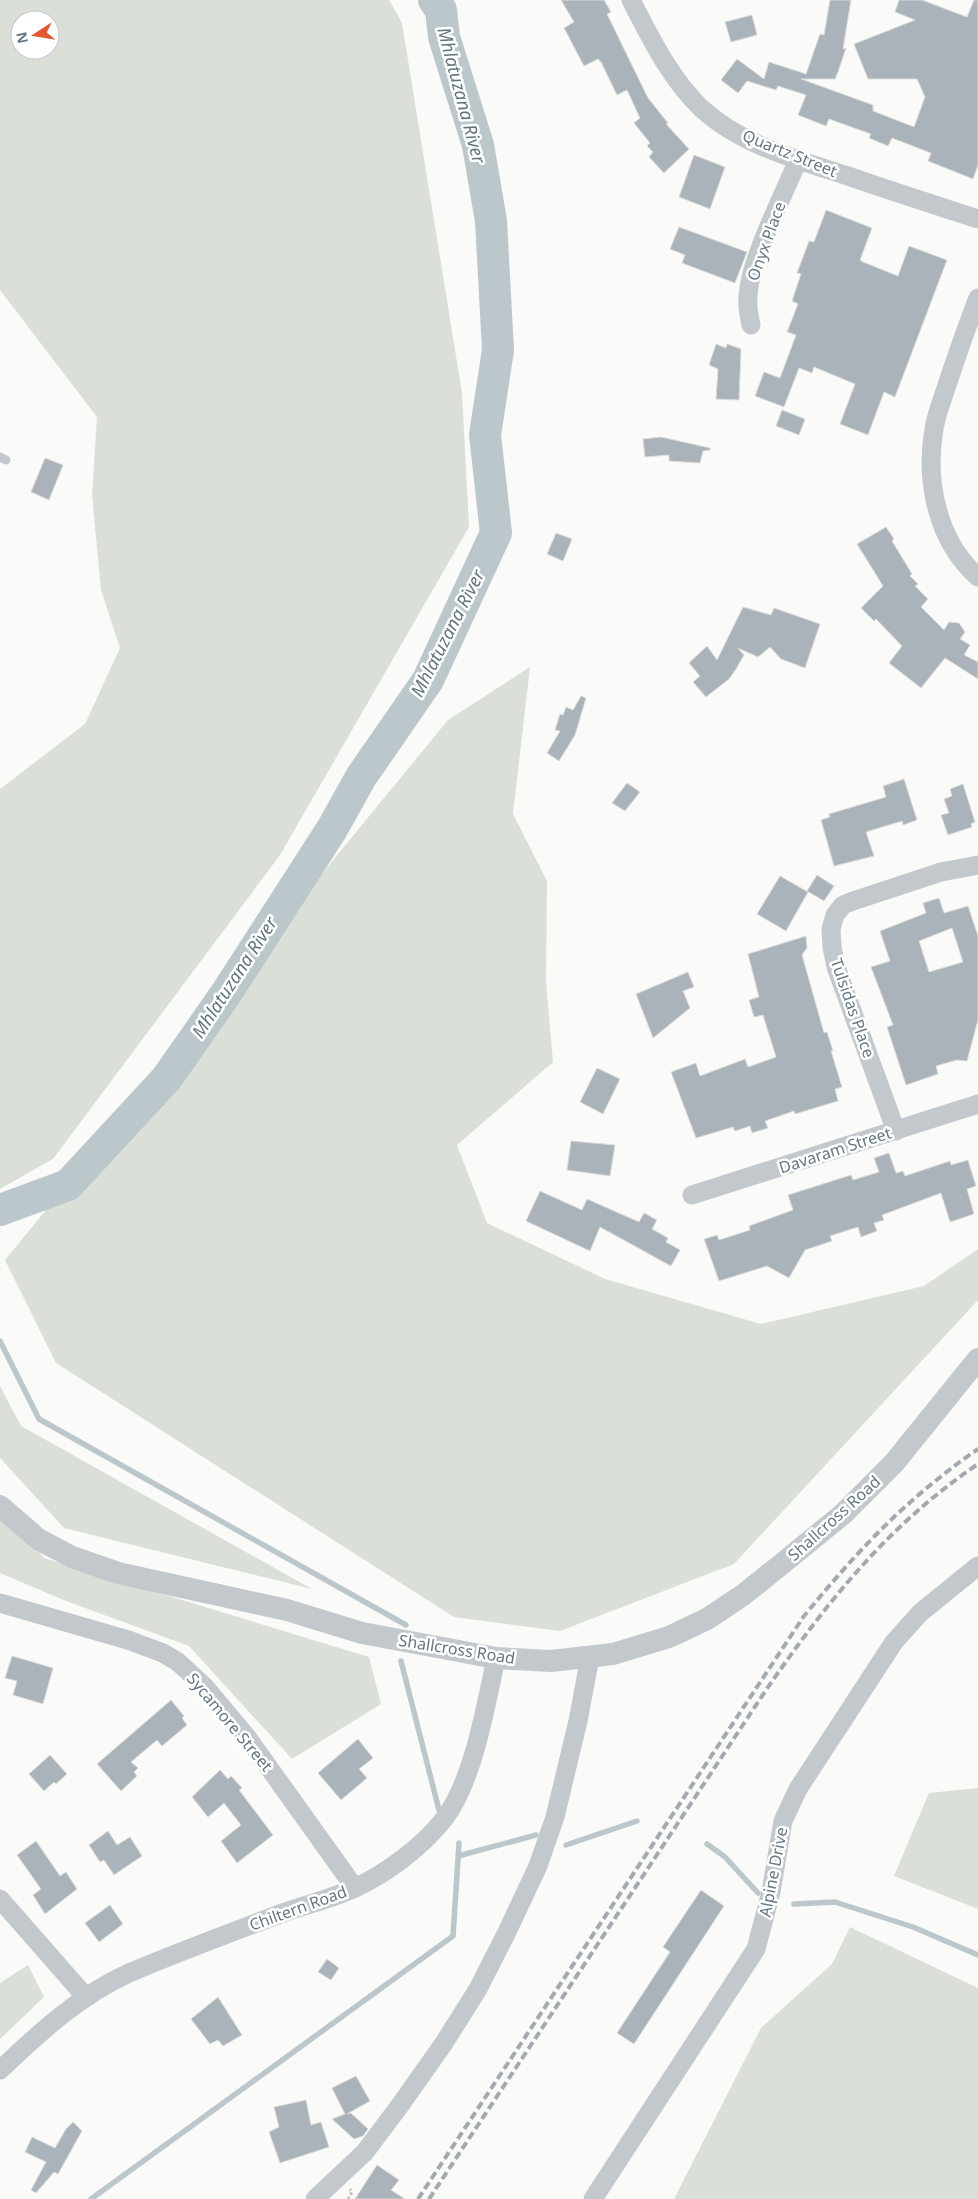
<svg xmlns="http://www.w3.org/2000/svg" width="978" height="2199" font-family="'Noto Sans',sans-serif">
  <rect width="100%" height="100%" fill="#fafaf8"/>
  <!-- green -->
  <path fill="#dadfd7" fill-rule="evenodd" d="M0,0H389L402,23L462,393L469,527L280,855L53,1159L0,1189V789L85,724L120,648L101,590L92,495L97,417L0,290ZM20,20H50V50H20Z
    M530,667L513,814L547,881L546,982L553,1062L457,1145L487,1223L605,1279L761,1324L924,1286L978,1249V1300L734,1564L560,1631L454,1617L56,1363L5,1260L448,720Z
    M0,1386L21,1426L312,1589L64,1528L0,1458Z
    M0,1511L44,1558L369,1657L381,1704L292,1759L189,1646L66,1601L0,1573Z
    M978,1788V1909L894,1876L929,1793Z
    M850,1927L978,1988V2199H674L761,2028L832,1964Z
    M28,1965L44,1997L0,2039V1983Z"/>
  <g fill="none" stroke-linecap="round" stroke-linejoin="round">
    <!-- stream -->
    <path stroke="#bbc7cb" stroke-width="5.5" d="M0,1341L39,1419L406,1625
      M401,1661L439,1810
      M707,1844L725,1857L758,1893
      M566,1845L637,1821
      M458,1856L536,1835
      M794,1904L835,1902L913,1927L978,1955
      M91,2199L453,1936L459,1843"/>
    <!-- river -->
    <path stroke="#bbc7cb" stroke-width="32" d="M0,1210L68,1185L167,1078L227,992L332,829L361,777L428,680L496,533L485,435L498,350L491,221L478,145L444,37L441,10L434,0"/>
  </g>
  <!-- building -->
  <path fill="#aab3b9" stroke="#dcdcda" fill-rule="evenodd" d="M561,0H604L611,12L607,14L648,98L668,123L666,124L689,149L664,173L649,157L653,152L647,146L650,143L634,123L640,118L627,90L617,95L601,62L598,59L584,66L564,28L574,22Z
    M830,0H851L843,49L846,48L838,72L835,79H801L873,105V111L914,127L925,97L917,79H868L854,44L915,20L895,12L899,0H922L967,17L974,0H978V165L973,179L928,161L931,153L892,138L888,146L869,138L871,134L829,119L826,126L798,115L806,95L778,86L776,90L747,81L738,93L721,80L737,59L764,79L769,62L806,74L820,34L824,35Z
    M752,15L757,35L731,42L725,22Z
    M694,155L725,167L710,209L679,197Z
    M826,210L872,228L860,260L863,262L898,276L909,246L947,260L895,397L884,392L868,435L840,424L855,384L814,367L812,373L799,368L784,407L755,396L764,372L780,378L796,335L787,332L798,304L792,301L801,274L797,273L809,241L814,242Z
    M679,227L747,252L735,283L682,263L685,255L670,249Z
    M716,344L726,348L727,344L741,349L739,400L716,399L718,369L709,365Z
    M782,410L805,419L799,435L776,426Z
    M661,437L710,448V450L703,451L700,463L669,461V455L645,457L643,439Z
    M45,458L63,465L49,500L31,492Z
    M886,527L894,539L892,541L912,574L910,576L918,584L915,586L928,599L921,607L944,630L949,622L959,623L965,632L960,639L970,645L964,655L978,662V679L945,658L921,688L889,663L902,646L876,619L874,621L861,608L883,586L857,544Z
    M556,533L572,539L563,561L547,554Z
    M743,607L771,615L774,608L820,624L805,668L781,659L770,647L758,657L738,648L744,655L736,669L729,679L706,697L693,682L700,676L689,663L707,646L717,660Z
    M581,696L586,698L575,735L559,761L547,753L560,731L555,730L560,714L563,715L566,707L573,710Z
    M904,779L917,820L903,825L902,821L866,832L874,856L834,866L821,820L830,817L829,814L886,797L883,786Z
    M627,783L640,792L625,811L612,803Z
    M963,784L975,822L971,824L972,827L948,835L941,815L949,813L944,799L952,796L950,789Z
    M817,875L834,886L824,901L807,891Z
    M780,876L808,892L786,931L757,914Z
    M939,898L944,913L968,906L978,936V1020L967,1061L957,1060L936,1066L938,1074L906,1085L887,1027L893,1025L871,967L890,961L880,931L926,913L923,903ZM952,928L963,962L929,972L919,941Z
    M806,936L807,948L802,955L824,1033L827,1032L833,1051H831L842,1087L835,1089L838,1101L795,1114L794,1111L765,1121L768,1128L752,1133L750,1126L735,1131L733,1127L696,1138L671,1072L696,1063L700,1076L745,1059L748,1067L776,1057L763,1015L754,1017L749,1000L759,997L748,954Z
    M688,972L694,987L683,991L690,1008L653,1038L636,994Z
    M597,1068L620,1079L603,1114L580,1102Z
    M571,1141L615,1145L610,1176L567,1170Z
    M889,1153L896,1173L903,1171L905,1176L950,1161L951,1165L968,1160L976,1186L967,1189L974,1214L950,1222L941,1193L882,1215L884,1220L874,1223L877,1231L861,1237L858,1227L830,1236L832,1241L805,1250L789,1278L767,1266L719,1281L704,1239L717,1235L719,1240L750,1230L749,1226L793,1210L788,1195L851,1175L853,1180L879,1172L874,1158Z
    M540,1191L582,1210L587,1199L639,1222L644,1213L657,1220L652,1229L668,1238L666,1242L680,1250L671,1266L600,1227L590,1251L526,1221Z
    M12,1656L53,1668L43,1704L13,1695L17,1681L5,1678Z
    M171,1700L184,1716L182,1718L187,1725L162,1746L157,1740L131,1762L138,1768L134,1772L137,1776L121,1791L97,1764Z
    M358,1739L373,1758L359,1769L367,1778L341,1800L318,1773Z
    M50,1755L67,1774L56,1784L54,1782L44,1791L29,1774Z
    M220,1770L228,1779L231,1776L242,1788L239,1790L273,1835L237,1863L221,1841L241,1825L224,1803L208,1817L192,1797Z
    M108,1831L117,1845L130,1837L142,1856L114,1875L104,1860L100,1862L89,1845Z
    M36,1841L60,1876L66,1872L77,1889L45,1914L33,1895L41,1889L17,1855Z
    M701,1890L724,1906L634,2044L617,2033L670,1952L663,1947Z
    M110,1905L123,1924L99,1942L85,1923Z
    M327,1959L339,1968L331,1980L318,1972Z
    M218,1997L242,2035L223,2046L218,2040L210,2044L191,2019Z
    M356,2076L370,2101L347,2114L351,2113L368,2129L363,2136L354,2139L332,2119L345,2114L332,2088Z
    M306,2100L311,2125L321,2122L329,2147L280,2163L269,2132L279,2127L274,2107Z
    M73,2122L82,2131L58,2174L54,2172L36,2193L31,2190L46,2162L25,2152L32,2137L55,2148L66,2129Z
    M377,2165L399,2180L391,2190L405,2199H355Z"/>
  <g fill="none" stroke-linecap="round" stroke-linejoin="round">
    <!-- path -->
    <path stroke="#bbbfc2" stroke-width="3" stroke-dasharray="2.5 2.5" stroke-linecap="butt" d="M348,2199L352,2192L350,2189"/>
    <!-- service -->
    <path stroke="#c3c8cc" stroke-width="9" d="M0,457L6,460"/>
    <!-- minor -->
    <path stroke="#c3c8cc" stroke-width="19" d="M631,0C650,37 670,78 701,108C741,145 798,160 848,176C891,191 935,205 978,219
      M978,298C966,328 956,358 946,388C942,401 936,415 934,429C925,481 937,541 978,577
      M751,325C749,316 747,307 748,298C748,264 784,194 798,160
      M896,1131L836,967L832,947L831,929L835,915L843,905L853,901L941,872L978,865
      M692,1195L978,1104
      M0,1603L128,1640L163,1653L178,1662L206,1688L247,1737L355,1888
      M0,1899L85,1996
      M0,2070C39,2033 80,1995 129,1973C178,1952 230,1933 280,1914C304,1905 331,1899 355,1888C387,1873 422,1847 444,1819C473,1782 486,1705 496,1658
      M315,2199L365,2152L401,2104L444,2043L478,1989L506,1934L538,1866L555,1817L578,1721L590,1657
      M593,2199L756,1949L771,1892L783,1821L798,1789L894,1642L920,1613L978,1566"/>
    <!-- tertiary -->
    <path stroke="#c3c8cc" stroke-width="22" d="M0,1506L38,1539L72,1557L118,1573L287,1610L362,1633L496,1658L551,1661L613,1654L669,1637L707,1619L743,1595L778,1567L843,1514L894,1463L978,1359"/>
    <!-- rail -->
    <path stroke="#a2aab0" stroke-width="4" stroke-dasharray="8 4" stroke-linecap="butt" d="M418,2199L804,1616C859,1549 906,1499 978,1449
      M429,2199L766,1690C827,1602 888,1525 978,1464"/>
  </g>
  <g text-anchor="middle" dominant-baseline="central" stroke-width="5" stroke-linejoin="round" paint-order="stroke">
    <!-- street labels -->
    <g font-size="16" fill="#657683" stroke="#fff">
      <text transform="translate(790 153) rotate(22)">Quartz Street</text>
      <text transform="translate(766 241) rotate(-70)">Onyx Place</text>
      <text transform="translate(853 1008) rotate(71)">Tulsidas Place</text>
      <text transform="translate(835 1150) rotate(-18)">Davaram Street</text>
      <text transform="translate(834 1518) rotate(-42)">Shallcross Road</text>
      <text transform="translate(457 1649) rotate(9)">Shallcross Road</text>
      <text transform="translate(230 1722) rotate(50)">Sycamore Street</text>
      <text transform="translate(773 1872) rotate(-79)">Alpine Drive</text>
      <text transform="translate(298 1908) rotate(-20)">Chiltern Road</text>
    </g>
    <!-- water labels -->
    <g font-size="18" font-style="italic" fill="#60757c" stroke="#fff">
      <text transform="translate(462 95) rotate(75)">Mhlatuzana River</text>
      <text transform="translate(447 633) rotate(-63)">Mhlatuzana River</text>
      <text transform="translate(234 977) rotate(-57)">Mhlatuzana River</text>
    </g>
  </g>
  <!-- north arrow -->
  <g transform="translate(35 35) rotate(258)"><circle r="24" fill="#ffffff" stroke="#c1c8cd"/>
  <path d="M0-4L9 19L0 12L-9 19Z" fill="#e4572e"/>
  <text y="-8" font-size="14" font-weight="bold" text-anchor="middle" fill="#657683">N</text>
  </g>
</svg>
